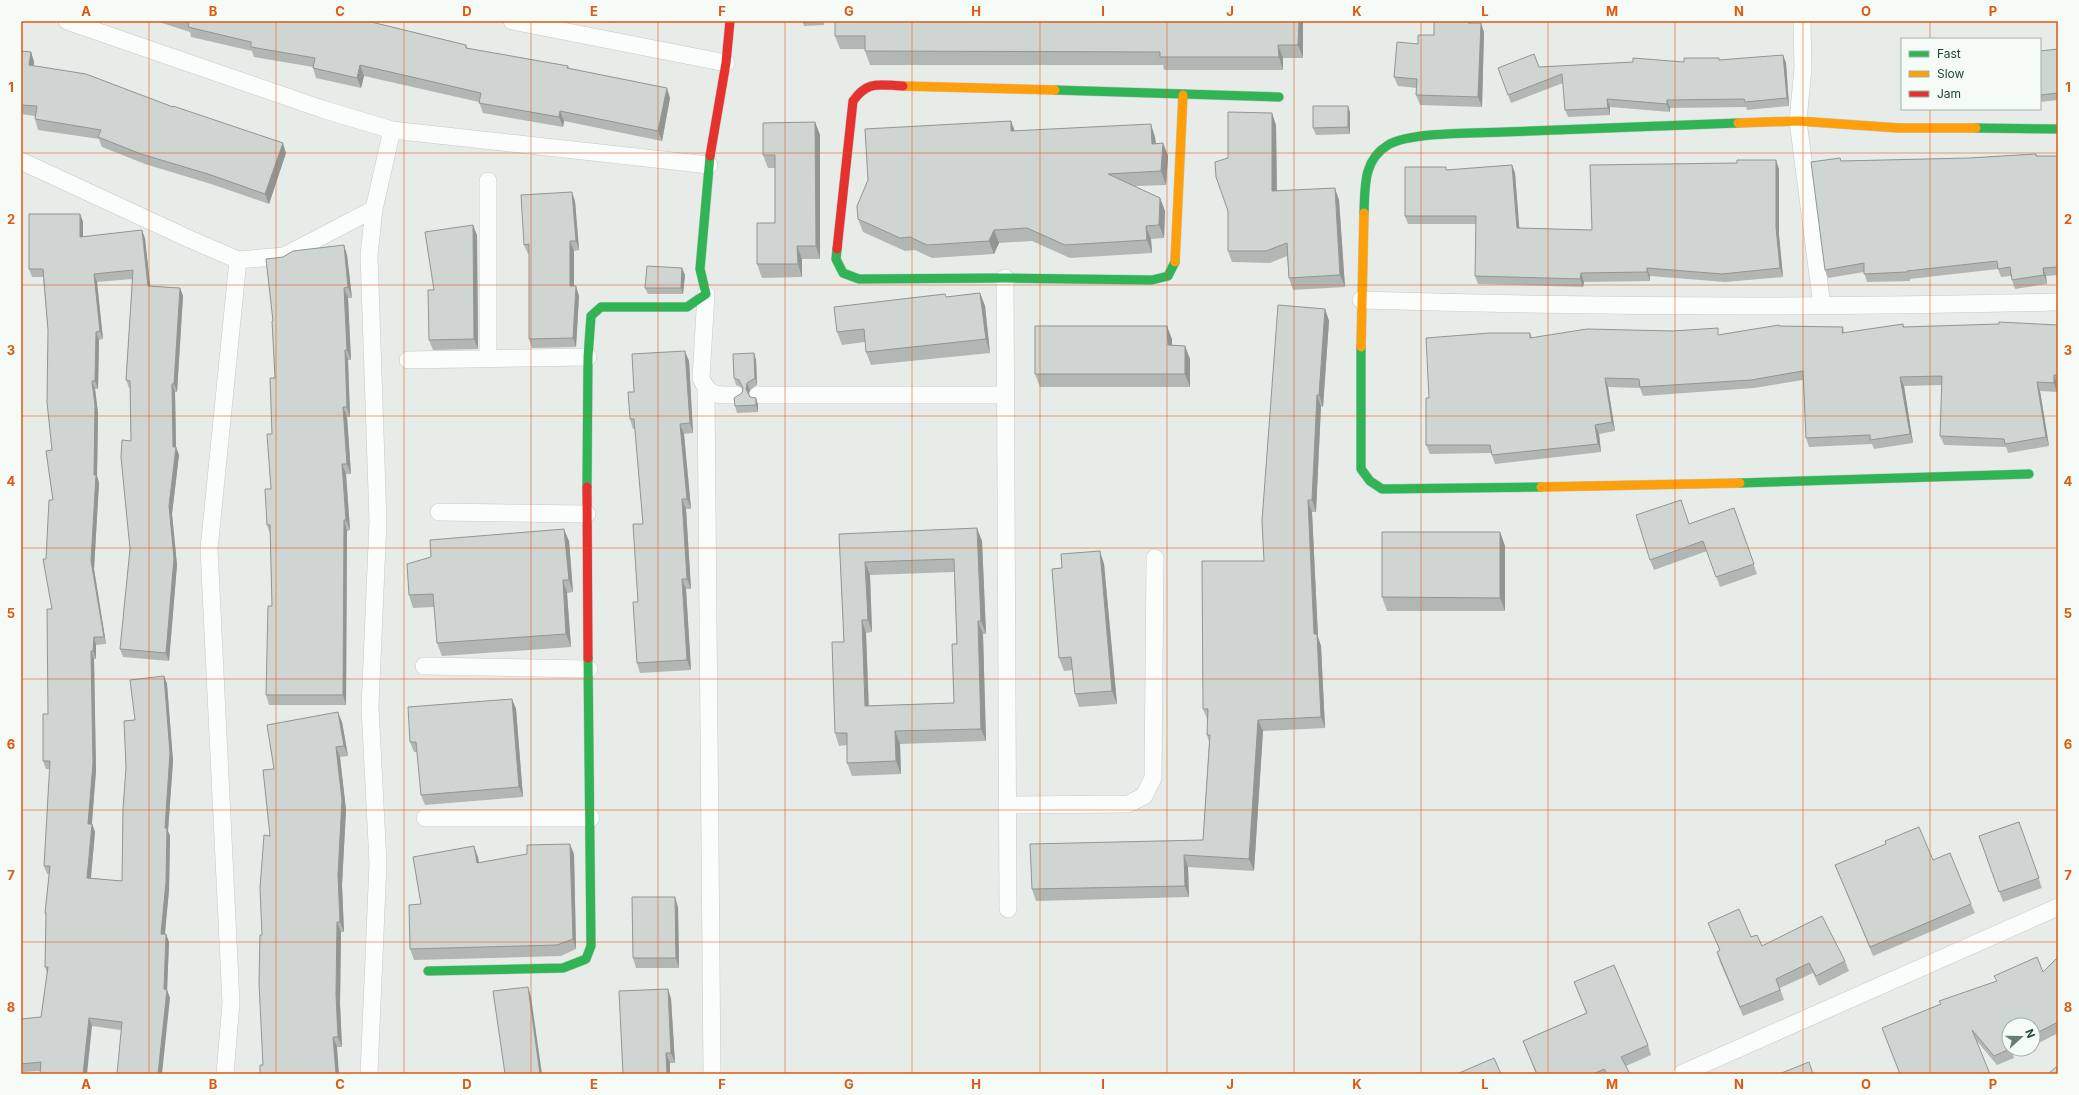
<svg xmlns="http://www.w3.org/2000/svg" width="2079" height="1095" font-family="Inter,sans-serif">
  <rect width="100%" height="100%" fill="#e7ece9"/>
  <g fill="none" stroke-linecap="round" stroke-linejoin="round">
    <!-- street casing -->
    <g stroke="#c4c9c6" stroke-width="18">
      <path id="street" d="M67,21L322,109L392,130L709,165
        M512,21L726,63
        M1802,21L1803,68L1798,121L1822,306
        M21,161L185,237L238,260L284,256L374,209
        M1005,278L1008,909
        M706,294L701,378C709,397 717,395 736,395
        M1361,300C1593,307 1826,308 2058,302
        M488,358V181
        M408,360L588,357
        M706,389L712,1074
        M758,395H1005
        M439,512L587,514
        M424,666L589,669
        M1007,805L1128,804L1144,796L1153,778L1155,558
        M425,818H591
        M225,1074L231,1003L209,549L238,260
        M369,1074L378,863L370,707L378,521L369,255L374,209L392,130
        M1681,1074L2058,907"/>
    </g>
    <!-- fast casing -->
    <g stroke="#c0c8c4" stroke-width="10">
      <path id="fast" d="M1055,90L1279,97
        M1976,128L2058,129
        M1364,213C1365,187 1363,160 1388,145C1410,132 1476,133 1504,132C1582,129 1660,126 1738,123
        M837,249L836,259L843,273L859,279L1005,278L1152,280L1168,276L1175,262
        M1361,347V469L1370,481L1382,489L1541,487
        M1740,483L2029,474
        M587,487L588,357L591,316L601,307H687L706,294L700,269L710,156
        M428,971L563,968L586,959L591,946L588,658"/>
    </g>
    <!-- slow casing -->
    <g stroke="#c0c8c4" stroke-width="10">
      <path id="slow" d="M903,86L1055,90
        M1738,123L1798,121L1899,128H1976
        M1175,262L1183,95
        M1361,347L1364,213
        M1541,487L1740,483"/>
    </g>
    <!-- jam casing -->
    <g stroke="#c0c8c4" stroke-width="10">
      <path id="jam" d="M710,156L726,63L730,21
        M837,249L853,101C868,80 879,85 903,86
        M587,487L588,658"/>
    </g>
    <!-- street -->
    <use href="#street" stroke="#fbfcfc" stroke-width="17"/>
    <!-- fast -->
    <use href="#fast" stroke="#30b455" stroke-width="9"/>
    <!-- slow -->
    <use href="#slow" stroke="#ff9f0a" stroke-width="9"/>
    <!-- jam -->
    <use href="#jam" stroke="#e5322d" stroke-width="9"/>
  </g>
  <!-- wall -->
  <path fill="#b2b7b5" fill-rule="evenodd" d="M156,21H367L466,45L468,49L568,66L569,68L670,98L662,141L564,121L563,127L483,113L479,102L364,76L361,88L316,78L313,68V67L254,57L252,51L191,37L190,32Z
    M603,21H612V23Z
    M803,21H824V25L804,26Z
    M835,21H1303V58H1283V70H1164L1163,65H870L865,51V49H840L835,36Z
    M1434,21H1472V23L1484,32L1482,107L1420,105L1416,95L1417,88L1398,86L1394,77L1434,35Z
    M2058,49V100L2040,102V51Z
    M21,51L31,52L34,62V66L286,153L269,204L211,184L145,164L102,147L99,139L38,130L35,119V116L21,114Z
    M1783,55L1786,63L1789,106L1747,110L1746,107L1670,108V112L1610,107V115L1568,117L1565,110L1563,83L1511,103L1498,68L1539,67L1684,62L1719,58V60Z
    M1350,112V134L1316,135L1313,128Z
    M1011,121L1014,131L1155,137L1156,144L1163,143L1168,156L1166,185L1135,186L1160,198L1165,211L1164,238L1151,239L1152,253L1070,258L1032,241L999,243L994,254L932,258L915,250L905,251L863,232L858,219Z
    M815,122L820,135V259H802V277L762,278L757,264L775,223V168H768L763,155Z
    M1276,125L1277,191L1339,200L1345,287L1293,290L1289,278L1287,256L1270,263L1232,262L1228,251V158Z
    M2036,154L2037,156H2058V275L2046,276L2047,284L2015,289L2012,280L2011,276L2001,277L1998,269L1910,279V281L1867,282L1864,272L1828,278L1825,270L1840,158L1841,161L1969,158Z
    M1512,165L1515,173L1519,228L1592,230L1779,169V235L1783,277L1725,282L1650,276V281L1584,282L1583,287L1478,284L1475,276L1476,224H1408L1405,216L1447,170Z
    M575,201L579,250L574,251V286L579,296L576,347L532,348L529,339V254H528L524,245Z
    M80,214L83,222V236L145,238L150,286L180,288L183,296L177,392H175L176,447L179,455L172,514L177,565L169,661L123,657L120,649L130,549L131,441L130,388H129L126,380L133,279L97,282L103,339L99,340L98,389H95L98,413L97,476L99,483L94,569L106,644L96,645V659H94L96,771L92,824L95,832L91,878L122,881L135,720L164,676L167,684L173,761L168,831L170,836L169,890L165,934H166L169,942L167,990L170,998L121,1030L92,1026L41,1071L21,1072V1019L41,1017L47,973L45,967L46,917L45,913L49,874H47L44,866L50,769H46L43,761L48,714L52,609L46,559L53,500L48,330L43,277H32L29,269Z
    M477,235L478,349L433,350L429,340Z
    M347,255L352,298H348L351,360H348L350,417H347L351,474H346L350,530L347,531L346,705H269L266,695L272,606L270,534L267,525L271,489L275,378L273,321Z
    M682,268L685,275L683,294H648L645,288Z
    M980,293L985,306L990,353L871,365L866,352L865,342L842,345L837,332L946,297Z
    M1325,309L1329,321L1323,407L1321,406L1316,512H1312L1318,637L1321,646L1325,728L1263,731L1254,871L1188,867L1189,897L1036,901L1032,889L1203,840L1209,742L1207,735L1208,721L1203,709L1264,561Z
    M1903,324L1904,327L2058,325V384H2057V392L2040,391L2049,446L2008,453L2006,447L1944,445L1940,436L1942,385L1904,386L1913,443L1874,449L1872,444L1809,447L1806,438L1803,380L1754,388L1643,396L1640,388L1608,387L1615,431L1599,434L1601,452L1495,464L1491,453L1430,454L1426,445L1429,398L1530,333L1532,338L1720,335L1779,326L1843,327L1844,333Z
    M1172,339V345L1185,346L1190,359V387H1040L1035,374Z
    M754,353L756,360L757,385L750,390L749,394L750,397L756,398L758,405V412L737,413L735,406L742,393L743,390L741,387L736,385L734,378Z
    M689,361L693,433L684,434L691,509H686L691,589H686L691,670L640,673L637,663L638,602L643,524L635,429H633L630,419L634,392Z
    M1734,508L1757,574L1720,587L1707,551L1654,570L1650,560L1690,524Z
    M1500,532L1505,546V611H1387L1382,597Z
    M839,534L982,541L986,634H983L986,741L900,744L901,774L852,776L847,763V745L839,746L835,733L844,642ZM954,572L957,644L954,703L869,706L866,633L872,632L870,575Z
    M569,541L573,592L567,593L571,647L442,656L437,643L434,607L413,608L409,595Z
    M1104,564L1117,704L1079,707L1075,694L1073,670L1064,671L1059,658Z
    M512,699L516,709L523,797L425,805L421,795L417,752H414L410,742Z
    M342,722L348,756L340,757L346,810L342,885L344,932H341L340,1004L342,1047H337L263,1065L262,935L270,836L274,769Z
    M2019,822L2042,888L2003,902L1979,836Z
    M1886,844L1933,860L1971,904L1975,913L1873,956L1835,865Z
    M574,854L576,949L561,956L414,960L410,949L421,904L478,857L479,863Z
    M678,907L679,968H636L633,958Z
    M1708,923L1751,937L1762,946L1845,961L1849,971L1819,986L1813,973L1780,988L1784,1000L1743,1016L1720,962L1717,952L1720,951Z
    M2058,957V1033L2033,1046V1025H2009V1049H2026L2013,1055L2014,1058L1997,1065L1976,1040L1990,1074H1900L1882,1028L2043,972Z
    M1574,982L1648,1045L1651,1055L1626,1066L1630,1074H1536L1523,1041L1586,1013Z
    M668,989L671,999L675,1063H670V1074H623Z"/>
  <!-- shaded-wall -->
  <path fill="#919593" d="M1299,21H1303V58L1298,45Z
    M1481,23L1484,32L1482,107L1478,97Z
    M1278,45L1283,58V70L1279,57Z
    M31,52L34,62L33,75L29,65Z
    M1783,55L1786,63L1789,106L1787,98Z
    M360,65L364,76L361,88L357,78Z
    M667,88L670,98L662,141L658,131Z
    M1607,99L1610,107V115L1608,108Z
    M1667,100L1670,108V112L1667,104Z
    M1348,106L1350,112V134L1348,127Z
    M560,111L564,121L563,127L559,117Z
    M1272,113L1276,125L1277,203L1272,191Z
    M1011,121L1016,134L1011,131Z
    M815,122L820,135V259L816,246Z
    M1151,124L1155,137L1157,157L1152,144Z
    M283,143L286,153L269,204L265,194Z
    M1163,143L1168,156L1166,185L1161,171Z
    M1776,160L1779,169V235L1783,277L1780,268L1776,227Z
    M1512,165L1515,173L1520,236L1517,228Z
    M1335,188L1339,200L1345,287L1340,275Z
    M572,192L575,201L579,250L576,241Z
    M1160,198L1165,211L1164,238L1159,225Z
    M80,214L83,222V245L80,237Z
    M473,225L477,235L478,349L474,339Z
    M1146,226L1151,239L1152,253L1147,240Z
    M142,230L145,238L151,294L148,286Z
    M994,230L999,243L994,254L989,241Z
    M570,241L574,251V296L570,286Z
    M344,245L347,255L352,298L348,287Z
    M797,246L802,259V277L798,264Z
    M682,268L685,275L683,294L681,288Z
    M1647,268L1650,276V281L1647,272Z
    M2043,268L2046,276L2047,284L2044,275Z
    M1581,273L1584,282L1583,287L1580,279Z
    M94,274L97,282L103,339L100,331Z
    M576,286L579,296L576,347L573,338Z
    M180,288L183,296L177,392L174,384Z
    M344,288L348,298L351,360L347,350Z
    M980,293L985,306L990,353L986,339Z
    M1325,309L1329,321L1323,407L1319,395Z
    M1167,326L1172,339V358L1168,345Z
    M96,332L99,340L98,389L95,381Z
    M1185,346L1190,359V387L1185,374Z
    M345,350L348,360L350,417L347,407Z
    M685,351L689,361L693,433L690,423Z
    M754,353L756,360L757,385L755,378Z
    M2054,375L2057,384V392L2054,383Z
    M1900,377L1904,386L1913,443L1910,434Z
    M1605,378L1608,387L1615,431L1612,422Z
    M92,381L95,389L98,413L97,476L99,483L94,569L106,644L104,637L91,561L94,475Z
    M2037,382L2040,391L2049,446L2046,437Z
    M747,383L750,390L748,395L746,389Z
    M172,384L175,392L176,448V447L179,455L172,514L177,565L169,661L166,653L169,506L173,447Z
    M1317,395L1321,406L1316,512L1312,500Z
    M756,398L758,405V412L756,405Z
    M343,407L347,417L351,474L347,464Z
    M680,424L684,434L691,509L687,499Z
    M1595,425L1599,434L1601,452L1598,444Z
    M342,464L346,474L350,530L346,520Z
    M682,499L686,509L691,589L687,579Z
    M1308,500L1312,512L1318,637L1321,646L1325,728L1321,717L1314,634Z
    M344,520L347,531L346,705L343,695Z
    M977,528L982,541L986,634L981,621Z
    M564,529L569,541L573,592L569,580Z
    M1500,532L1505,546V611L1500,598Z
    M1100,551L1104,564L1117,704L1112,691Z
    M865,562L870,575L872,632L868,620Z
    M682,579L686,589L691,670L687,660Z
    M563,580L567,593L571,647L566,634Z
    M862,620L866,633L869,719L865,706Z
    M978,621L983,634L986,741L981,729Z
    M94,637L96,645V659L93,651Z
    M91,651L94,659L96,771L91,832L88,824Z
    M164,676L167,684L173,761L168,831L170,836L169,890L164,942L161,934L165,828Z
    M512,699L516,709L523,797L519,787Z
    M338,712L342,722L348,756L344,746Z
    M1258,720L1263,731L1254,871L1249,859Z
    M895,731L900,744L901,774L896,761Z
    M336,747L340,757L346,810L342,885L344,932L340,922L338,875Z
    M92,824L95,832L90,886L87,878Z
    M570,844L574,854L576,949L573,939Z
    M474,846L478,857L480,873L477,863Z
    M1184,855L1188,867L1189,897L1185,886Z
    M675,897L678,907L679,968L676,958Z
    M337,922L341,932L340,1004L342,1047L338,1037L336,994Z
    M166,934L169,942L167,992V990L170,998L162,1074H158L164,989Z
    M528,987L531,997L542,1074H540Z
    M668,989L671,999L675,1063L671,1053Z
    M89,1018L92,1026L87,1074H83Z
    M333,1037L337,1047L339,1074H336Z
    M666,1053L670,1063V1074H667Z"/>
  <!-- building -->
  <path fill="#cfd5d2" stroke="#919593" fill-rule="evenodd" d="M183,21H367L466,45V48L568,66L567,68L667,88L658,131L560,111L559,117L479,103L481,93L360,65L357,78L313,68L315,58L251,47V42L188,27L189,23Z
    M803,21H823L803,23Z
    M835,21H1299L1298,45H1278L1279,57H1160V52L865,51V36H835Z
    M1434,21H1468V23H1481L1478,97L1416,95L1417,79L1394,77L1397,42L1418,44V35H1434Z
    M2058,49V93L2040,95V51Z
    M21,51L31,52L29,65L86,74L173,107V106L283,143L265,194L208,174L141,154L98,137L101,130L35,119L37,106L21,105Z
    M1534,54L1539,67L1633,62V58L1684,62V58H1719V60L1783,55L1787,98L1745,102L1744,99L1667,100V104L1607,99L1608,108L1565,110L1562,74L1508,95L1498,68Z
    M1313,106H1348V127L1313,128Z
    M1228,112L1272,113V191L1335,188L1340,275L1289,278L1287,243L1266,251H1228V211L1216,177L1215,162L1228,158Z
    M1011,121V131L1151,124L1152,144L1163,143L1161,171L1108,174L1160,198L1159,225L1146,226L1147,240L1065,245L1027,228L994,230L989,241L927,245L910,237L900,238L858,219L857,206L868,180L865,129Z
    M815,122L816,246H797L798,264H757V223H775V155H763V123Z
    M2036,154V156H2058V267L2043,268L2044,275L2012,280L2010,267L1998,269L1997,261L1907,271V272L1864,274V263L1825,270L1811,162L1840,158L1841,161L1969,158Z
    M1737,160H1776V227L1780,268L1722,274L1647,268V272L1581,273L1580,279L1475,276L1476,216H1405V167H1446V170L1512,165L1517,228L1592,230L1590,165L1737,163Z
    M572,192L576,241H570V286H576L573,338L529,339V244L524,245L521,195Z
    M29,214H80V237L142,230L148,286L180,288L174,384H172L173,447H176L169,506L174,558L166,653L120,649L130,549L121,457L122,440L131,441L130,381L126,380L133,270L94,274L100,331L96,332L95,381H92L95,405L94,475H96L91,561L104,637H94L93,651H91L93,763L88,824H92L87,878L122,881L123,809L126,767L124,721L135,720L130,680L164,676L170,753L165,828H167L166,882L161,934H166L164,989L167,990L158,1074H117L122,1022L89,1018L83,1074H40L41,1062L21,1064V1019L41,1017L48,967H45L46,913H45L50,866H44L50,761H43V714H48L47,609H52L43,559H46L49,500H53L46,451L52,450L47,402L48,330L43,269H29Z
    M473,225L474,339L429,340L428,290H434L425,232Z
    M344,245L348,287L344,288L347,350H345L347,407H343L347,464H342L346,520H344L343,695H266L268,606H272L270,525H267L265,489H271L267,434H272L270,378H275L272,321H273L266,259L283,257L293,251Z
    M647,266L682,268L681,288H645Z
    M980,293L986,339L866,352L864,329L837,332L834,307L945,294L946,297Z
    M1278,305L1325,309L1319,395H1317L1312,500H1308L1314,634H1317L1321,717L1258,720L1249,859L1184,855L1185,886L1032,889L1030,844L1203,840L1210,735H1207L1208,709H1203L1202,561H1264L1262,521Z
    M1999,322L2058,325V375H2054V383L2037,382L2046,437L2005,444L2004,439L1940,436L1942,376L1900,377L1910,434L1870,440V435L1806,438L1803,371L1751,380L1640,387L1639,379L1605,378L1612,422L1595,425L1598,444L1492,455L1490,445H1426V398H1429L1426,338L1490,333H1530V338L1587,329L1673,331L1718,328V335L1779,325V326L1843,327L1842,333L1903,324V327L1999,324Z
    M1035,326H1167L1168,345L1185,346V374H1035Z
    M685,351L690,423L680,424L687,499H682L687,579H682L687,660L637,663L633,602H638L633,524H643L634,419H630L628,392H634L632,354Z
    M754,353L755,378L747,383L746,389L750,397L756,398V405L735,406L734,398L742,393L743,388L739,380L734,378L733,354Z
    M1681,500L1689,524L1734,508L1754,564L1716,577L1703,541L1650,560L1636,515Z
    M977,528L981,621H978L981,729L895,731L896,761L847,763V733H835L832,642H844L839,534ZM954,559L957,644H952L954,703L865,706L862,620H868L865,562Z
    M564,529L569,580H563L566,634L437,643L433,594L409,595L407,564L431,557L430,540Z
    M1382,532H1500V598L1382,597Z
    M1100,551L1112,691L1075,694L1071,657L1059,658L1052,569L1062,568L1061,554Z
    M512,699L519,787L421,795L416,742H410L408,707Z
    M338,712L344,746L336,747L342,800L338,875L340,922H337L336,994L338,1037H333L336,1074H260V1065H263L259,983L260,935H262L260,888L264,835L270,836L263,770L274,769L267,725Z
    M2019,822L2039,878L1999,892L1979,836Z
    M1919,827L1933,860L1950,853L1971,904L1870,947L1835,865L1886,844L1885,841Z
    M570,844L573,939L557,945L410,949L409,905L421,904L413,857L474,846L477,863L527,854V845Z
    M632,897H675L676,958H633Z
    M1739,909L1751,937L1757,935L1762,946L1822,916L1845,961L1816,976L1809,963L1776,979L1780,990L1740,1007L1717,952L1720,950L1708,923Z
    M2037,957L2043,972L2058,957V1022L2033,1035V1025H2009V1049H2010L1994,1056L1972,1030L1990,1074H1900L1882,1028L1941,1004L1939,1001L1997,981L1994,976Z
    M1614,965L1648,1045L1621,1057L1630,1074H1607L1604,1069L1593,1074H1537L1523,1041L1587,1013L1574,982Z
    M528,987L540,1074H505L493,991Z
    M668,989L671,1053H666L667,1074H623L619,991Z
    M1494,1058L1501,1074H1459V1073Z
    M1809,1062L1813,1074H1779Z
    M2056,1067L2058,1072V1074H2048Z"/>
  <!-- grid -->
  <path fill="none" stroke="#de580e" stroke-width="1" stroke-opacity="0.55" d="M149,21V1074M276,21V1074M404,21V1074M531,21V1074M658,21V1074M785,21V1074M912,21V1074M1040,21V1074M1167,21V1074M1294,21V1074M1421,21V1074M1548,21V1074M1675,21V1074M1803,21V1074M1930,21V39M1930,109V1074M21,153H2058M21,285H2058M21,416H2058M21,548H2058M21,679H2058M21,810H2058M21,942H2058"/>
  <!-- border -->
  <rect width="2079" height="1095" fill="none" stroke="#f5fbf7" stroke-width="44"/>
  <!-- legend -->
  <rect x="1901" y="38" width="140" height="72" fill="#f5fbf7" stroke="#a0b1a9"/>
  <rect x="1909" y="51" width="20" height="6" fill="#30b455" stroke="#a0b1a9"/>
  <text x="1937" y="58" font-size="12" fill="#214334">Fast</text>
  <rect x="1909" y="71" width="20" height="6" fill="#ff9f0a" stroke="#a0b1a9"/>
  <text x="1937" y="78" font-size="12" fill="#214334">Slow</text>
  <rect x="1909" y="91" width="20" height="6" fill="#e5322d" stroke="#a0b1a9"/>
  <text x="1937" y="98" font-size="12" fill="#214334">Jam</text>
  <!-- north arrow -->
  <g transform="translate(2021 1037) rotate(69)"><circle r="19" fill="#f5fbf7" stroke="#a0b1a9"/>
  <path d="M0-3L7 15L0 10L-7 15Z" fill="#667e73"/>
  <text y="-6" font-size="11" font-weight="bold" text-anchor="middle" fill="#214334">N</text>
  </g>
  <rect x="22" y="22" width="2035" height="1051" fill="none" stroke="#de580e" stroke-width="1.5"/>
  <g font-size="13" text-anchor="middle" font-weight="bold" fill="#de580e">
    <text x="86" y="16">A</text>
    <text x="213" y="16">B</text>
    <text x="340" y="16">C</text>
    <text x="467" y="16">D</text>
    <text x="594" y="16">E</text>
    <text x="722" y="16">F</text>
    <text x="849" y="16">G</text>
    <text x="976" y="16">H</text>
    <text x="1103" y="16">I</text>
    <text x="1230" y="16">J</text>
    <text x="1357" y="16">K</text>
    <text x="1485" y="16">L</text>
    <text x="1612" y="16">M</text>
    <text x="1739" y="16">N</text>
    <text x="1866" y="16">O</text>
    <text x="1993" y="16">P</text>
    <text x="11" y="92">1</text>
    <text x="2068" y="92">1</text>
    <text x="11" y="224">2</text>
    <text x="2068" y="224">2</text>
    <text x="11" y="355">3</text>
    <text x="2068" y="355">3</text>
    <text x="11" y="486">4</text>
    <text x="2068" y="486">4</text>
    <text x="11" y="618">5</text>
    <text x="2068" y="618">5</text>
    <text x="11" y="749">6</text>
    <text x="2068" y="749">6</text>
    <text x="11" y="880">7</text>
    <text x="2068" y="880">7</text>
    <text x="11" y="1012">8</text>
    <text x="2068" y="1012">8</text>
    <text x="86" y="1089">A</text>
    <text x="213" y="1089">B</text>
    <text x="340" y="1089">C</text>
    <text x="467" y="1089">D</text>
    <text x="594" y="1089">E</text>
    <text x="722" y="1089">F</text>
    <text x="849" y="1089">G</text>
    <text x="976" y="1089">H</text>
    <text x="1103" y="1089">I</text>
    <text x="1230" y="1089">J</text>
    <text x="1357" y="1089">K</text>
    <text x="1485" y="1089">L</text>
    <text x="1612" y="1089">M</text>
    <text x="1739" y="1089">N</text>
    <text x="1866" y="1089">O</text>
    <text x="1993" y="1089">P</text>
  </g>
</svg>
